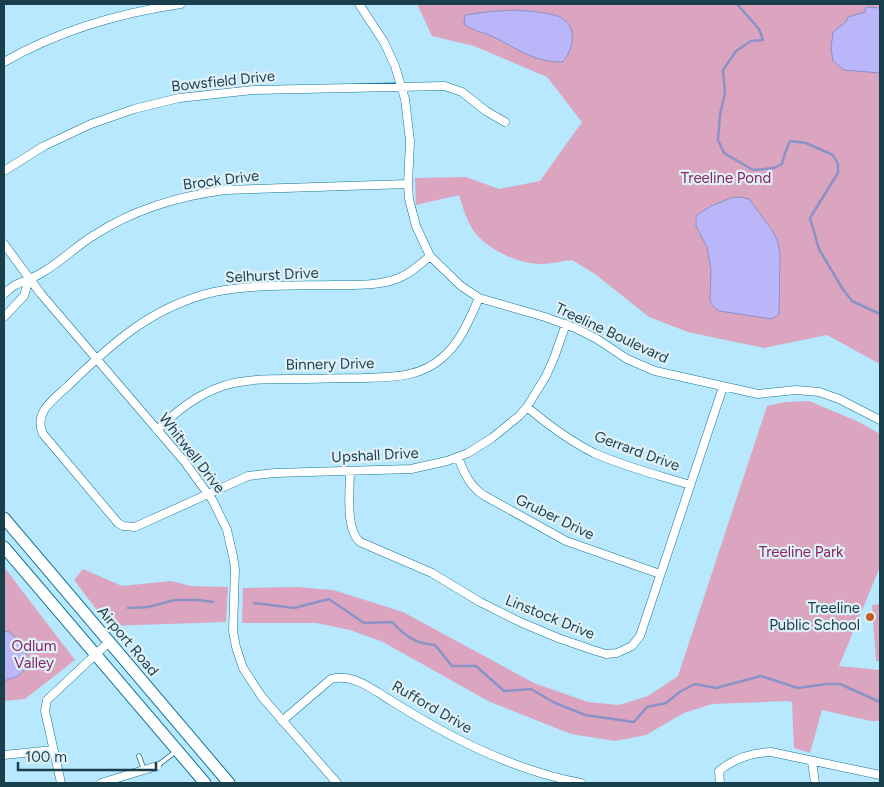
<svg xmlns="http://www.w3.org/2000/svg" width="884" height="787" font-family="Figtree,sans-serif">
  <rect width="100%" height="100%" fill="#b7e8fe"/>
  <!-- green -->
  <path fill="#dba5c0" d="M417,4H880V364L827,335L764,348L688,332L649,317L595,274L572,260C562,261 551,264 541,264C519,264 491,251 476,234C467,223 463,208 459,195L416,205L415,178L466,177L499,189L540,181L582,122L547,77L474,46L432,36Z
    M809,401L859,422L880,434V567L839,666L880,670V721H871L822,710L810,753L794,748L792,702L788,701L712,704L684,713L646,735L615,741L571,734L488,701L383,642L350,630L316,623H242L243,588L297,587L333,590L403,612L534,683L588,702L619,705L648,696L678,676L767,406L786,402Z
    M4,567L75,660L25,699L4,701Z
    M83,569L122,586L171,581L191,586L228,587L226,622L109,626L74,580Z
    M880,604V661H876L872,605Z"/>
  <!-- water -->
  <path fill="#bbb6fa" stroke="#8a92c6" d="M866,7L880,8V73L844,70L833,61L831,48L833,32L847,21L848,17L865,12Z
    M513,10C525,11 549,12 560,17C579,27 573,49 563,62C530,62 517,47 489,35C479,31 474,31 464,24L465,15L486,12Z
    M740,197L749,199L772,230L778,242L780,255L779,314L772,319L719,311L712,305L710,301L711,269L707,247L696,226V218L697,215L711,206L731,198Z
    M8,631C20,640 38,663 19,675C15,678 8,679 4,681V632Z"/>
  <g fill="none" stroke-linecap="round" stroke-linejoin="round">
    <!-- stream -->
    <path stroke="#8a92c6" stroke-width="2.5" d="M737,4L759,29L763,40L751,41L736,51L723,70L725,93L720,114L718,140L724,153L753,170L774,168L782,164L785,153L790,141L806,143L833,155L838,164V173L810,218L819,249L842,288L852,301L880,314
      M254,603L294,608L329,599L364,623L392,622C405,636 416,644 435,645L452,666H476L504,691L531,689L553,702L585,715L634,722L647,707L666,703L681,691L695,684L716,688L761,676L798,688L827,684H840L880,702
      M128,608L148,607L175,600H198L213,602"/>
    <!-- lane casing -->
    <g stroke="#137696" stroke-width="5.5">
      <path id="lane" d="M139,756L144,770
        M157,766L175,752"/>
    </g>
    <!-- street casing -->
    <g stroke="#137696" stroke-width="9">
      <path id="street" d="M359,4L384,42L395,66L405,99L410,141L408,184L409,199L416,226L430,256L461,286L479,298L545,317L575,328L597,339L627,359L655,371L758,394L796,390L819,392L839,399L880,420
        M4,62C58,31 119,13 181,4
        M4,171L44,146L91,124L134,109L179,98L253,90L445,86L462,92L486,111L505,122
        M4,244L41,294L184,461L213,501L227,530L233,556L235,569L233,631L236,647L243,668L262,697L337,783
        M430,256C421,264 411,273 399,278C379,286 356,285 335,285C295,286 253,284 214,292C153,306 112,343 69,385C54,399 33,412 43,434L118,523L123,526L135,527L248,476L275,473L411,469L447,461L468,453L492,438L519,416L527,407L546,376L554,358L566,324
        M4,294C17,280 28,282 43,272C62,261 77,245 96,234C135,209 179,196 225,190L408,184
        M4,317L24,296L29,279
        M527,407C547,424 570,441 594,453C625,467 658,475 690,485
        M157,430C177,411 196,395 223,386C244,379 268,379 290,379C314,379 338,378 362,378C391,377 419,378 442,358C461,342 469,320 479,298
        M458,457C464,473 470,487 485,496L566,541L660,574
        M350,471C350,490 345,529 360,542L432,573L480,602L520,622L558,638L593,650L606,654L617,653L632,646L640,636L723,387
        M282,721L331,679C353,673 372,689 390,700C449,737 512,770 581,783
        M4,755L53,750
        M812,761L815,783
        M61,783L45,711L47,700L109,642
        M101,783L157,766
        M720,783L719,771C733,759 752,753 771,752L880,775"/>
    </g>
    <!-- secondary casing -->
    <g stroke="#137696" stroke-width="13">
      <path id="secondary" d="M4,518L229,783
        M4,547L205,783"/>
    </g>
    <!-- lane -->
    <use href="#lane" stroke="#fff" stroke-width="4"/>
    <!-- street -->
    <use href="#street" stroke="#fff" stroke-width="8"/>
    <!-- secondary -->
    <use href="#secondary" stroke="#fff" stroke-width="11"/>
  </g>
  <!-- markers -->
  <circle fill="#c15e25" stroke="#e0f0f7" stroke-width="2" cx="870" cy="617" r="5"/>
  <g text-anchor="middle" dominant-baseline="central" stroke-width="4.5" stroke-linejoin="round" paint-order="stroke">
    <!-- street labels -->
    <g font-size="15" fill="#193e4c" stroke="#e0f0f7">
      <text transform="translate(223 81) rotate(-6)">Bowsfield Drive</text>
      <text transform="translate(221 180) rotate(-7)">Brock Drive</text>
      <text transform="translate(272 275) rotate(-3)">Selhurst Drive</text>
      <text transform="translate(612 333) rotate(25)">Treeline Boulevard</text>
      <text transform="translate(330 364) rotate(-1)">Binnery Drive</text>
      <text transform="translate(637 451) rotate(20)">Gerrard Drive</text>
      <text transform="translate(192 453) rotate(52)">Whitwell Drive</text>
      <text transform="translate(375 455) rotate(-3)">Upshall Drive</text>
      <text transform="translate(555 517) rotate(26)">Gruber Drive</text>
      <text transform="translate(550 617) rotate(22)">Linstock Drive</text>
      <text transform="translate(128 641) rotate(50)">Airport Road</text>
      <text transform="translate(432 707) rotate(30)">Rufford Drive</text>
    </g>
    <!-- park labels -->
    <g font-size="15" fill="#882562" stroke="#e0f0f7">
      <text x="726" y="178">Treeline Pond</text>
      <text x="801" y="552">Treeline Park</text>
      <text x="34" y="646">Odlum<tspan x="34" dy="17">Valley</tspan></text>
    </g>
    <!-- poi labels -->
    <g font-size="15" fill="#193e4c" stroke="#e0f0f7" text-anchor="end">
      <text x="860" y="608">Treeline<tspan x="860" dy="17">Public School</tspan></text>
    </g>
  </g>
  <!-- border -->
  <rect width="884" height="787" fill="none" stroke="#193e4c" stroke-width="10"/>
  <!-- scale -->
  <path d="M18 762v8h138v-8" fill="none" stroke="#193e4c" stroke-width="2.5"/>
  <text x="25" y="762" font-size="15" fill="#193e4c" stroke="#e0f0f7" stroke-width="4" paint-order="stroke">100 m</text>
</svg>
